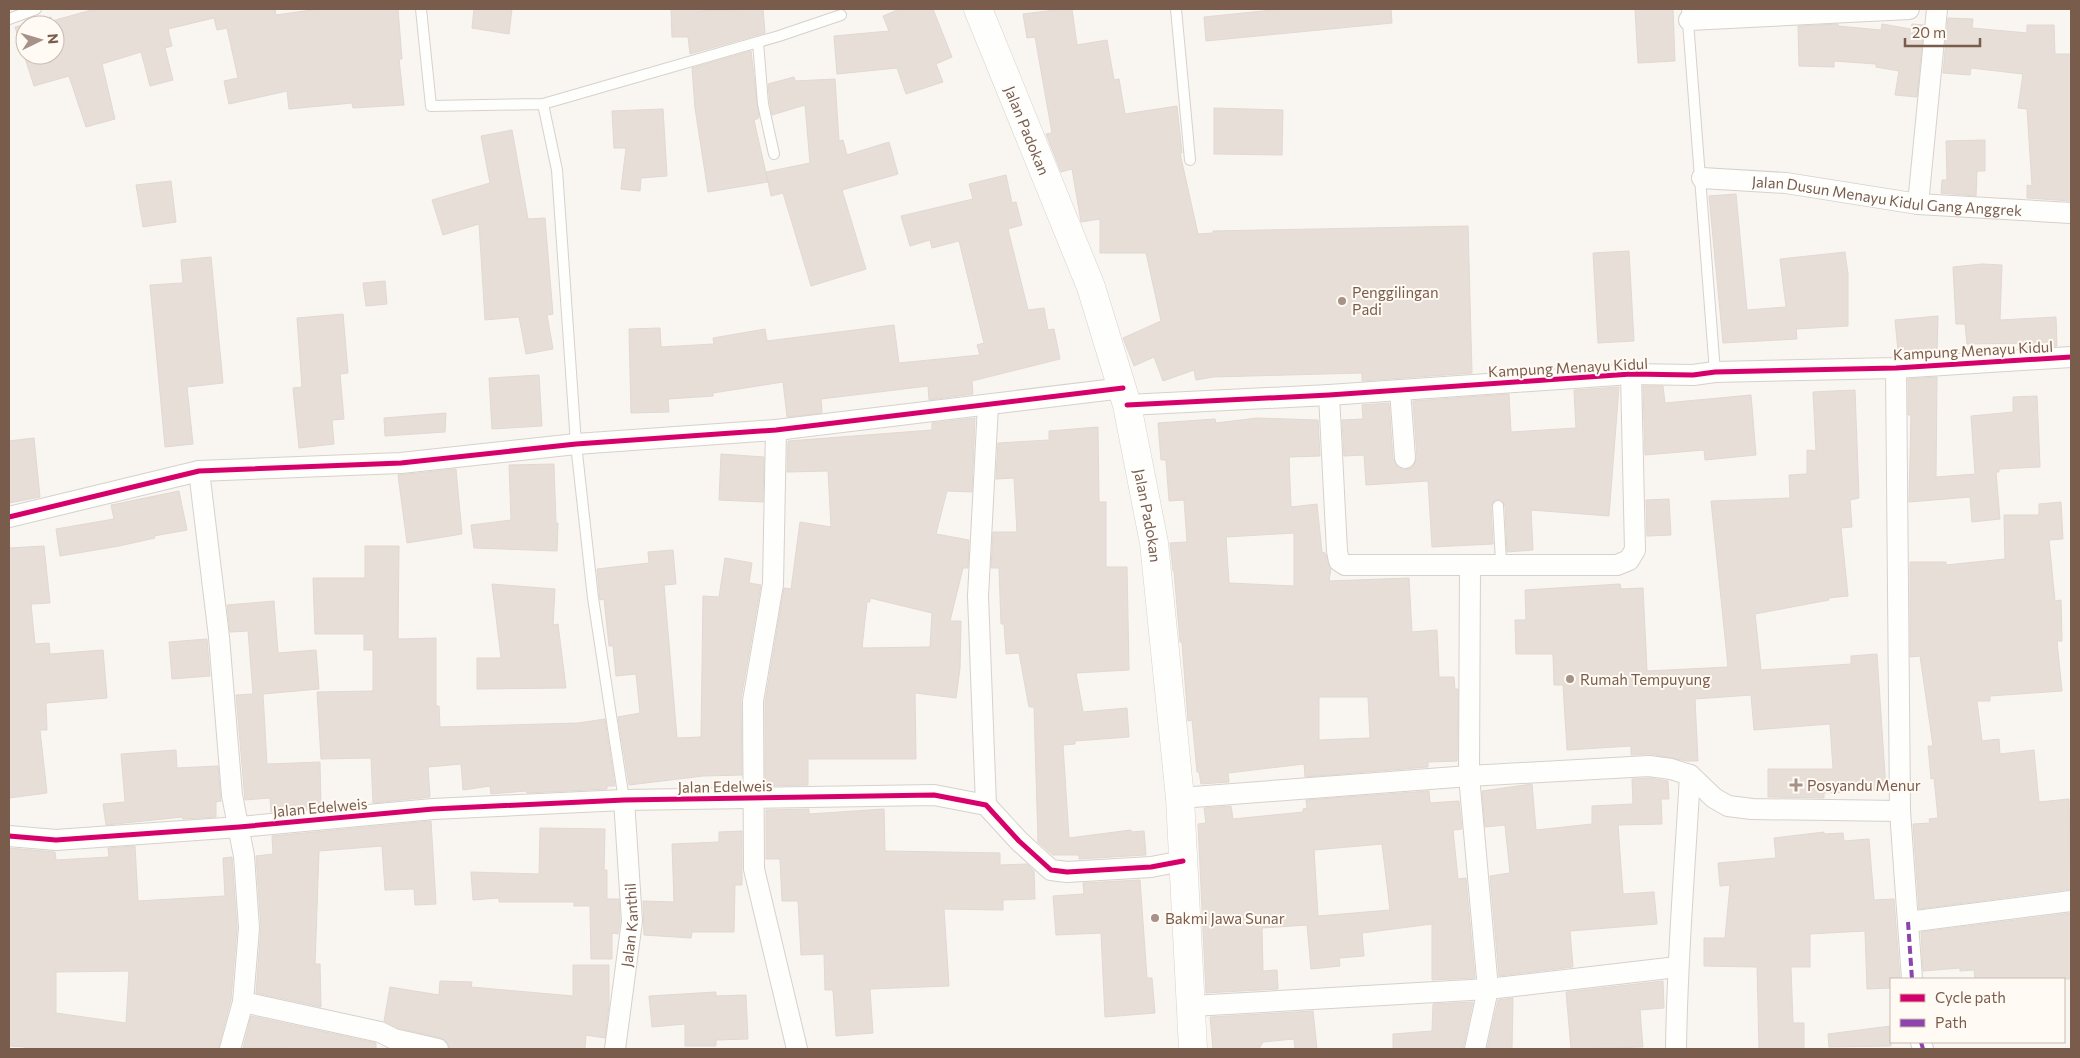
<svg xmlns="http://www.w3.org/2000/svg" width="2080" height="1058" font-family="Commissioner,sans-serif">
  <rect width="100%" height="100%" fill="#f9f5f0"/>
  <!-- building -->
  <path fill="#e6ded7" stroke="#e2d8d2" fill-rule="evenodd" d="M95,9H275L276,15L319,9H398L402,59H399L404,105L353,108L352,103L289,109L287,91L229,104L224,81L238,78L227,28L217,30L214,18L168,29L172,46L165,48L173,80L150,86L141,52L102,64L115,119L86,127L69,76L34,86L15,27L51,17L52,21ZM25,25H55V55H25Z
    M474,9H512L509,34L472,28Z
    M671,9H694V11L763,9L765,33L690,54L688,37H672Z
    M900,9H933L952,57L936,64L943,82L906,94L897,68L837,74L834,36L889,31L883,16Z
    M1063,9H1072L1077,45L1107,40L1114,80L1119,79L1125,114L1177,106L1182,153H1180L1198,234L1213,233V231L1468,226L1472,373L1362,381V373L1213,377L1196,380L1194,370L1163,381L1154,357L1134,366L1123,338L1161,321L1146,253H1100V219L1081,222L1072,169L1061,172L1046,134L1052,133L1035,37L1027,38L1023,14Z
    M1283,9H1391L1392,23L1206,41L1204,17Z
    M1635,9H1673L1675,61L1638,63Z
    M1948,18L1973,19L1972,28L2027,33V25H2054L2055,54H2071V201L2027,198V185L2032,186L2027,109L2018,108L2023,74L1971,68L1970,75L1943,73Z
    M1838,24V26L1881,30L1882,24L1911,29L1912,24L1924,25L1917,97L1895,95L1899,71L1876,67V64L1834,61V67L1799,66L1798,26Z
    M751,51L759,118L754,120L768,182L708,192L695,108L692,68Z
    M794,77L795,81L835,79L839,141L843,140L847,155L889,142L898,174L842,190L866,269L811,286L783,193L771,196L766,172L810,163L805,105L772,115L770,103L768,84Z
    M1214,108L1283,110L1282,155L1214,154Z
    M663,109L667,176L641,178L640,191L621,189L626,148H614L612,111Z
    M512,130L528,219L545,218L553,314L547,315L553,349L526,354L519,317L485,320L479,224L443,235L432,200L490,183L481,136Z
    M1985,140V171H1977L1976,196L1941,193L1942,180H1947L1946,141Z
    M1006,175L1012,203L1016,202L1022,225L1008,229L1028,310L1044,308L1048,330L1054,329L1060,359L972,381L973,394L929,400L928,386L821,399L822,413L787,417L783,382L713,393V396L668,399L669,412L631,413L629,329L660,328L661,347L714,344L713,338L765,329L767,341L894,325L899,363L980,355L977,345L984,343L959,241L932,248L930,240L910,246L901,216L973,199L969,184Z
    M171,181L176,222L143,227L136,185Z
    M1736,194L1747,310L1786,307L1780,259L1845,252L1848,274V326L1796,329L1797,339L1723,343L1709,196Z
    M1629,251L1634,341L1598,343L1593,253Z
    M211,257L223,383L187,387L193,444L165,447L150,285L183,283L181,260Z
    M1982,264L2002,265L2000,320L2056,317L2057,346L2027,348V343L1967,344L1965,324H1956L1953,267Z
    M385,281L387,304L366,306L363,283Z
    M343,314L348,373L340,374L344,419L332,420L334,444L299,448L293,388L302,387L297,318Z
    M1938,316L1937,354L1904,356V351H1898L1895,320Z
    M539,375L542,426L492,429L489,378Z
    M1937,377L1936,477L1975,474L1971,416L2013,412V397L2037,396L2040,467L1999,469V472H1996L2000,519L1972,522L1970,497L1909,502L1911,415H1908V379Z
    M1643,386H1663L1665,403L1751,395L1756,455L1705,460L1704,450L1645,455Z
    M1619,387L1609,516L1531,510L1533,550L1507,552L1505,506L1498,499L1494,501L1491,506L1493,544L1432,547L1428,481L1366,485L1364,455L1344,456L1342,420L1363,419L1362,405L1389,403L1393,459L1399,468L1405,470L1412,468L1417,458L1413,401L1509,394L1511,432L1576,428L1574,390Z
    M1855,390L1859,498L1850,500L1852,527L1841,528L1848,596L1828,598L1829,600L1755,614L1761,670L1851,664V656L1877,654L1886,790L1824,793V798L1768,797V769H1833L1830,724L1754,730L1751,695L1695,699L1698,761H1687L1650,754L1631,755V746L1567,750L1563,685H1554L1553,654H1516L1515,620H1526L1525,590L1620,584L1621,589L1643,588L1647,671L1728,667L1711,501L1790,498L1789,475L1807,474V450L1816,451L1813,392Z
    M446,413L445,432L385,436L384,418Z
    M975,418L972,492L947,491L936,534L969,540L968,568H963L950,621H961L960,668L956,698L915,693L916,759H808V785L765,786V702L784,588L791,589L800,522L831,527L828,471L787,472L788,441L932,430V423ZM870,598L932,613L930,647L862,648L867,602H870Z
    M1257,418L1318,420L1320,456L1289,457L1291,507L1317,504L1322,552L1325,553L1331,568L1329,581L1409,578L1412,632L1437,630L1439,677H1454L1455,689H1458L1457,761L1428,762V767L1305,777L1304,764L1228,773L1229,782L1201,784L1199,772H1197L1192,720L1188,721L1182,642H1180L1174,571H1173L1170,543L1187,542L1184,500L1169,501L1166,460H1161L1158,423L1215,419L1216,423ZM1294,533V586L1229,583L1226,537ZM1319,697H1368L1370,738L1319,740Z
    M1098,427L1099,502H1106V567H1127L1129,670L1076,673L1083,712L1127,708L1129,737L1075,741V744L1063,745L1069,838L1131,830V832L1144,831L1146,855L1079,859V855H1053L1038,842L1034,707H1029L1019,653L1006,654L1004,624H1001L999,568H991L993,532H1017L1014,478L996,479L998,443L1049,440V431Z
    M34,438L40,497L9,503V441Z
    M721,454L764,457L763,502L719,500Z
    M554,464L556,523H558L557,551L474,548L471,525L511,520L509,465Z
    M456,469L462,534L407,543L398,475Z
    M179,491L187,530L154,536L155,538L119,546L60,556L56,529L114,519L111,505Z
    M1669,499L1671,535L1647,536L1646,500Z
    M2061,502L2063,539L2049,540L2055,601L2061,600L2062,641H2057L2062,691L1990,696V701H1977L1982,741L1999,739L2000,754L2034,750L2039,802L2069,799L2071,889L1919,909L1913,824L1930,823L1929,819L1938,818L1934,778L1931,779L1928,746H1933L1920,656L1910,657V562H1946V565L2005,559L2004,515H2039V504Z
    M44,546L50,603L31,604L35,644L49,643L50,654L103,650L107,698L46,703L47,730H40L47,793L9,798V548Z
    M365,546H399L398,639L436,638V706H439L440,727L578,723L605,719L615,786H607V789L527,793L526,791L491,794L490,786L463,790L461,764L428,767L430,797L373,803L371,758L321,759L317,692L373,691V650H364V634H315L313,578H365Z
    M673,550L676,584L664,585L677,738L701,737L703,596L719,597L725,558L752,563L749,583L761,585L741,699L742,775L703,776L629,785L618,717L640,713L636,674L616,676L613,646H609L604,599L600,600L597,569L649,563L648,552Z
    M492,584L555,589L553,625L558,624L566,688L477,689V658H501Z
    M274,601L278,653L316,650L319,689L263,694L267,764L320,762L321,807L271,812L270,798L245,800L236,695L253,694L248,631L230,632L227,605Z
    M207,639L210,676L172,679L169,642Z
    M176,750L177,768L218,766L221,801L216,802V817L183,819L182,817L106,825L103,804L125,802L121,754Z
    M1649,778L1668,781L1669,799H1661L1662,824L1618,825L1623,894L1654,892L1657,924L1570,931L1573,967L1499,976L1490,876L1510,873L1505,825L1485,827L1482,791L1532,784L1536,830L1592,824V806L1633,804L1632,779Z
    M1429,791L1430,803L1459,801L1462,829L1453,830L1458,879L1466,878L1475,978L1432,980V924L1362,933L1364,956L1339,958L1340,966L1311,969L1307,925L1262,928L1263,971L1277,970L1278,989L1206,993L1198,824L1206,823L1204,808L1231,806L1233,819L1303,812V809L1307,808L1306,800ZM1382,844L1390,910L1318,916L1314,850Z
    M809,809V814L884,809L885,851L1000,853V865L1027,864L1034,871L1035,899L1003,900V910L944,909L949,986L870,989L873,1033L836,1036L833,990H825L824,954L801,955L798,901H782L780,859H766V810Z
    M431,821L436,904L415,905L414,889L385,890L382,846L319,851L315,964H320L321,1007L256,993L261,927L256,856L273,854L272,836Z
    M540,828L605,829L604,870H607V899H619L620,921L618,934L612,933V959H591L590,906H574V902H499V898L473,900L471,872L539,874Z
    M742,831V885H735L734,932H692L691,938L644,935L643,901L674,902L672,844L719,842V832Z
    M1824,832V834L1843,833L1844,841L1869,839L1874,900L1894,899L1900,979H1891V988L1867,989L1865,931L1810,934V967H1791L1793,1023H1804V1049H1759L1757,967L1704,966V938H1725L1730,885L1720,886L1718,863L1776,858L1774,838Z
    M135,846L138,901L225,896L223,858L232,857L237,928L231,1000L218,1049H26V1047L9,1046V848L55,852L56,860L109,857L108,848ZM129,971L126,1023L56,1013V972Z
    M1140,880L1147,978H1152L1155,1013L1105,1017L1101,933L1056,935L1053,896L1084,894L1083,883Z
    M2071,913V979H1975L1974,970L1960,971V968L1923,971L1921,932Z
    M573,965H609V1005L605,1038L586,1035L585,1049H450L446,1041L441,1038L398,1028L384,1021L390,987L439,995L440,981L472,982L471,987L573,996Z
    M1663,981L1664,1008L1640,1010L1643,1047L1571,1049L1566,992Z
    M716,992V996L746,995L748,1039L716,1040V1046H685V1024L652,1027L649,996Z
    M1513,998L1512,1049H1487L1498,1000Z
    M1473,1002L1463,1049H1393V1034L1432,1031L1433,1004Z
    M1313,1011L1317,1049H1295L1294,1039L1263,1042L1259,1049H1213L1210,1017Z
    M251,1016L376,1043V1049L243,1048Z
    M1891,1026V1046L1829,1047L1828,1034Z"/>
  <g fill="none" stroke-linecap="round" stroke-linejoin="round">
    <!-- service casing -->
    <g stroke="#d7d1cb" stroke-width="12">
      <path id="service" d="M421,9L431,106L543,104L557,170L576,444L593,598L624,800
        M1176,9L1190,160
        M1687,9L1715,372
        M9,19L36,9
        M758,42L763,104L774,154
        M543,104L779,36L841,15
        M1498,506L1501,563"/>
    </g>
    <!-- minor casing -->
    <g stroke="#d7d1cb" stroke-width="22">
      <g id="minor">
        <path d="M1689,20L1909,9"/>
        <path id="s1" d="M1702,178L1786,183L1918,204L2071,213"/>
        <path d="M1918,204L1937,9"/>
        <path d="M1896,368L1900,811L1912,979"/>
        <path d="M1400,390L1405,458"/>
        <path d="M1329,395L1337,551L1339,561L1345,565H1617L1629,560L1635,550L1631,374"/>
        <path d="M1127,405L1329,395L1631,374L1693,375L1715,372L1896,368L2071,357"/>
        <path d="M776,430L773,584L753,701L754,869L797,1049"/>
        <path d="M199,471L219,637L232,795L244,856L249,928L243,1002L230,1049"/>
        <path d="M9,517L199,471L401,463L576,444L776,430L1123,388"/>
        <path d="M1470,565L1469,776L1488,989L1475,1049"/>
        <path d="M1180,798L1469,776L1649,766L1671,769L1690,775L1714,798L1728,806L1752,809L1900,811"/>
        <path d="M986,805L978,596L988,405"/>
        <path d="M9,836L56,840L239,827L433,809L624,800L934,795L986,805L1019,841L1051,870L1067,872L1151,867L1183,861"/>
        <path d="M1908,922L2071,901"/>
        <path d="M243,1002L380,1032L394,1039L438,1049"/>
        <path d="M1192,1006L1488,989L1677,967"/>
        <path d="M1921,1042L1923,1049"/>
        <path id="s2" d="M615,1049L632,921L624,800"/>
        <path d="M1676,1049C1677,958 1685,866 1690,775"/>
      </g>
    </g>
    <!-- secondary casing -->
    <g stroke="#d9d2cb" stroke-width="29">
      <g id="secondary">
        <path id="s3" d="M978,9L1091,287L1127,405L1154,543L1180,798L1193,1049"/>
      </g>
    </g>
    <!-- service -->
    <use href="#service" stroke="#fefefd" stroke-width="10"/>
    <!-- minor -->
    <use href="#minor" stroke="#fefefd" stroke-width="20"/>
    <!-- secondary -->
    <use href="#secondary" stroke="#fefefd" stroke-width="28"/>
    <!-- quiet -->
    <path stroke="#8e44ad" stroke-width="4" stroke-dasharray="8 4" stroke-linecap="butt" d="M1908,922L1912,979
      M1921,1042L1923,1049"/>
    <!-- cycleway casing -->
    <g stroke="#fffaf3" stroke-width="8">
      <path id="cycleway" d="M1127,405L1329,395L1631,374L1693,375L1715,372L1896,368L2071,357
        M9,517L199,471L401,463L576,444L776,430L1123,388
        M9,836L56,840L239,827L433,809L624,800L934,795L986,805L1019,841L1051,870L1067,872L1151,867L1183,861"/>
    </g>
    <!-- cycleway -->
    <use href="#cycleway" stroke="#d6006c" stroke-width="5"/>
  </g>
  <!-- markers -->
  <g fill="#a69286" stroke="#fffaf3" stroke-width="2">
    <circle cx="1342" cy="301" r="5"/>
    <circle cx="1570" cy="679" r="5"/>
    <path d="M1793.5 777.5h5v5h5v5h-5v5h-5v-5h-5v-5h5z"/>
    <circle cx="1155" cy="918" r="5"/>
  </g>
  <g text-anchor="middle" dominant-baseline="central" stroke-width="4" stroke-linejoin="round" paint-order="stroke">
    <!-- street labels -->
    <g font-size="15" fill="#7a5c4d" stroke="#fffaf3">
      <text stroke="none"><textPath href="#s3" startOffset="131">Jalan Padokan</textPath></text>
      <text stroke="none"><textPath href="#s1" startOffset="186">Jalan Dusun Menayu Kidul Gang Anggrek</textPath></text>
      <text transform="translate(1973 350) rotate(-3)">Kampung Menayu Kidul</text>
      <text transform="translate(1568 367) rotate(-3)">Kampung Menayu Kidul</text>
      <text stroke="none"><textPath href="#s3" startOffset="536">Jalan Padokan</textPath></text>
      <text transform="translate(725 786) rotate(-1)">Jalan Edelweis</text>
      <text transform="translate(320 807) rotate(-5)">Jalan Edelweis</text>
      <text stroke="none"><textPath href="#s2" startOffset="125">Jalan Kanthil</textPath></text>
    </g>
    <!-- poi labels -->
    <g font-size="15" fill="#7a5c4d" stroke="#fffaf3" text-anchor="start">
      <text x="1352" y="292">Penggilingan<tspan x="1352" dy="17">Padi</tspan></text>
      <text x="1580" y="679">Rumah Tempuyung</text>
      <text x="1807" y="785">Posyandu Menur</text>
      <text x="1165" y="918">Bakmi Jawa Sunar</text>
    </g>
  </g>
  <!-- border -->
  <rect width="2080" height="1058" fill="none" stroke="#7a5c4d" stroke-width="20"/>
  <!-- legend -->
  <rect x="1890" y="978" width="175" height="65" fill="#fffaf3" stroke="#cabbb1"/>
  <rect x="1900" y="994" width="25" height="8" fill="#d6006c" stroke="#cabbb1"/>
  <text x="1935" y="1003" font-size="15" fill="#7a5c4d">Cycle path</text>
  <rect x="1900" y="1019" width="25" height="8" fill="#8e44ad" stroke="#cabbb1"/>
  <text x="1935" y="1028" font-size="15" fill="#7a5c4d">Path</text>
  <!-- north arrow -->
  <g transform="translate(40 40) rotate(85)"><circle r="24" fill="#fffaf3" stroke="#cabbb1"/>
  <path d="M0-4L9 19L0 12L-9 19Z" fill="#a69286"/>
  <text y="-8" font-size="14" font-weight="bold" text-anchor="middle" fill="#7a5c4d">N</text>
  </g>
  <!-- scale -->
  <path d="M1905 38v8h75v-8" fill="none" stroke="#7a5c4d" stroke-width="2.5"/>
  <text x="1912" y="38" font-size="15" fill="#7a5c4d" stroke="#fffaf3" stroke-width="4" paint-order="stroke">20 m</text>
</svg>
